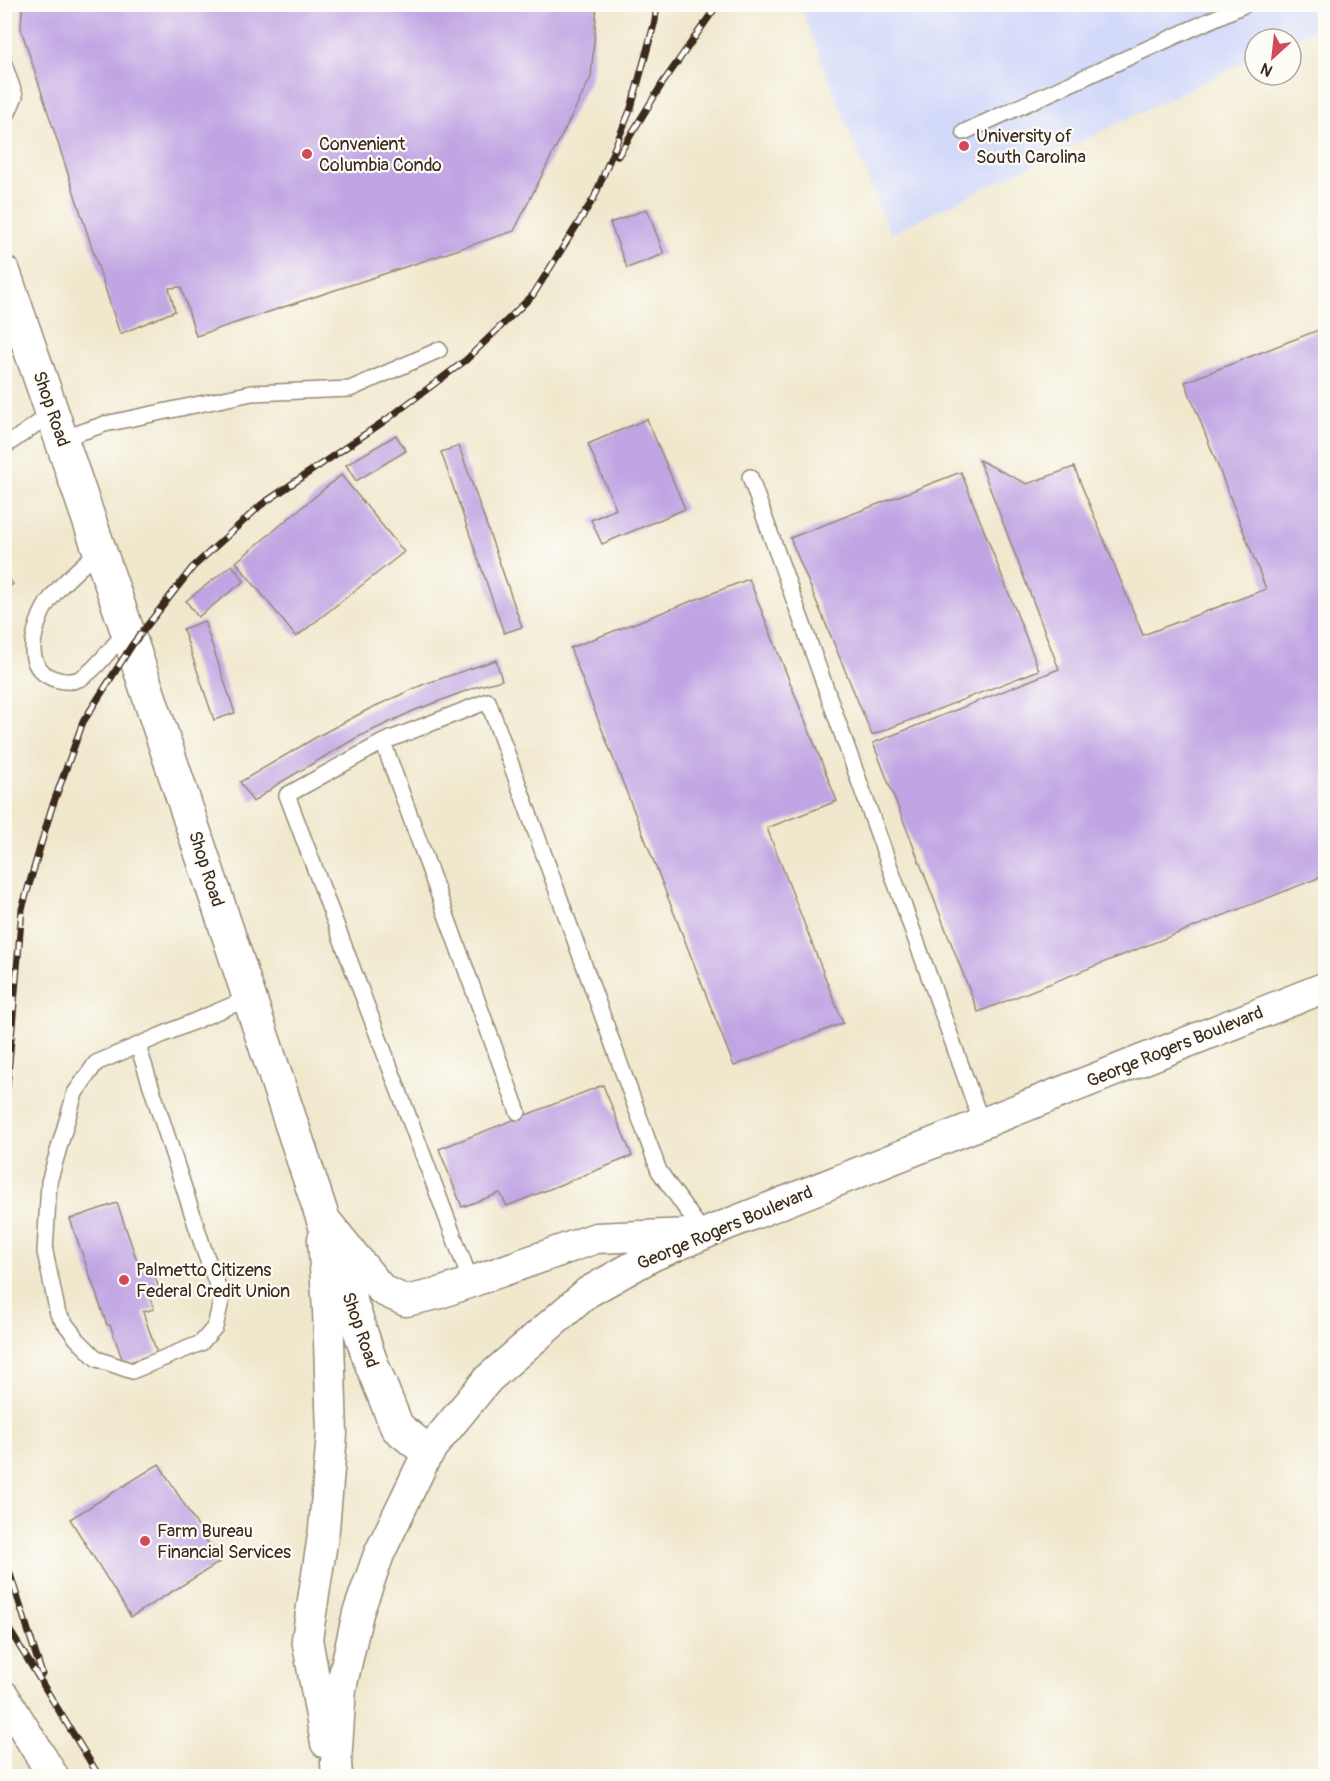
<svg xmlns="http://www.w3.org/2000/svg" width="1330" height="1781" font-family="Pangolin,sans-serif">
  <rect width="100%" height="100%" fill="#fdfcf7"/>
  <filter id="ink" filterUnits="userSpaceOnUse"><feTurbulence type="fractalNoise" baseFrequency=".0167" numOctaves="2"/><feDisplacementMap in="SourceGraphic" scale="12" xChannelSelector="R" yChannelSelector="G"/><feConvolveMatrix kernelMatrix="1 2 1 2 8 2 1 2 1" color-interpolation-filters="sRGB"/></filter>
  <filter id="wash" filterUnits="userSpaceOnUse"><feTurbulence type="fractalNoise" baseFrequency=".008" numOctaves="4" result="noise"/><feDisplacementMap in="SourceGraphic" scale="24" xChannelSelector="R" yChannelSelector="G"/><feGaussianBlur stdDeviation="1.35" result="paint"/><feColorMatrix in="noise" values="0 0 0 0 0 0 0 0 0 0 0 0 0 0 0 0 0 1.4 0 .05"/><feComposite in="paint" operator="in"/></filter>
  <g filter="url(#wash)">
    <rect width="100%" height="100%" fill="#f0e8cd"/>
    <!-- built -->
    <path fill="#d2d9f9" d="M1325,4L1326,23L1291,40L1255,39V57L890,234L800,5Z"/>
    <g id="blocks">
      <!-- building -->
      <path fill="#c0a4e3" d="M26,4H597L591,77L514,231L196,336L181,287L169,288L175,311L120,334L21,29L22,8Z
        M647,209L664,254L627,268L610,223Z
        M1326,327V875L978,1012L873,743L1059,669L979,460L1027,484L1074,467L1143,635L1266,589L1185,382Z
        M647,419L685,509L602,544L591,520L616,509L588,444Z
        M396,435L406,451L356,481L346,465Z
        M459,446L522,627L504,633L441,452Z
        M961,472L1039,670L872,735L790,538Z
        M341,475L404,552L296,637L236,562Z
        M232,565L244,581L198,617L186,601Z
        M4,572L13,584L4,591Z
        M749,579L837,801L767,828L843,1023L734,1066L570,648Z
        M204,621L235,713L214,720L183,629Z
        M496,660L502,680L476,687L413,711L356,738L278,784L253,802L240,782L320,735L369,709L422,685Z
        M603,1085L632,1156L507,1206L500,1193L462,1207L439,1149Z
        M117,1203L140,1269L151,1266L160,1291L149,1295L154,1309L143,1312L157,1353L124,1364L110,1325H107L70,1219Z
        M159,1464L220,1562L131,1617L70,1519Z"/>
    </g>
  </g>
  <g filter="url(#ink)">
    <use href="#blocks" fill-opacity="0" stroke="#968976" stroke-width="1.5"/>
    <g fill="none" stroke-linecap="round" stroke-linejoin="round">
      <!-- service casing -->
      <g stroke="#968976" stroke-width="18">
        <path id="service" d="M4,64L15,96L4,122
          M964,132L1246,4
          M61,439L105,424L252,393L350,389L439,350
          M4,447L52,413
          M750,477L982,1124
          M99,550C80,569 52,589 41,615C32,637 25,666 52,678C60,681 70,683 79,679C94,673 115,643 127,630
          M383,742L518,1112
          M138,1046L205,1253L222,1297L215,1327L201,1343L132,1371L97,1359L77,1339L58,1314L45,1252L49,1182L75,1093L96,1063L249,998
          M471,1282L287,795L383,742L488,701L659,1171L704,1234"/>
      </g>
      <!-- minor casing -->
      <g stroke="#968976" stroke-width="33">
        <path id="minor" d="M326,1221L382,1290L406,1301L437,1294L596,1238L689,1234
          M323,1239L328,1310L332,1434L324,1529L307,1639L326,1743
          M4,1696L53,1776
          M337,1776L336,1763L341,1688L358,1613L379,1554L428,1452L488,1379L588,1292L652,1256L716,1229L1326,987"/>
      </g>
      <!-- tertiary casing -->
      <g stroke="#968976" stroke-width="36">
        <path id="tertiary" d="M4,273L127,630L370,1360L397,1427L428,1452"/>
      </g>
      <!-- path -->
      <path stroke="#968976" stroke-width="4" stroke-dasharray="1.5 4.5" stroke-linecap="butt" d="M855,6L861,4"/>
      <!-- service -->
      <use href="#service" stroke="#fff" stroke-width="15"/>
      <!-- minor -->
      <use href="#minor" stroke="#fff" stroke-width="30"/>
      <!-- tertiary -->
      <use href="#tertiary" stroke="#fff" stroke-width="33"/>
      <!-- rail casing -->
      <g stroke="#3b2a1e" stroke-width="7">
        <path id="rail" d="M618,156L662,84L718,4
          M4,1122L22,909L51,810L83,722L132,645L193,567L261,505L386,420L466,360L533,295L594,198L631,108L655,21L657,4
          M4,1555L42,1674
          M4,1621L99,1776"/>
      </g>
      <!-- rail -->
      <use href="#rail" stroke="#fdfcf7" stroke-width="4.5" stroke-dasharray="14" stroke-linecap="butt"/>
    </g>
  </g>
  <!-- markers -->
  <g fill="#d1495b" stroke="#fdfcf7" stroke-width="2">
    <circle cx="964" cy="146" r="6"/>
    <circle cx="307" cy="154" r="6"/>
    <circle cx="124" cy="1280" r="6"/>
    <circle cx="145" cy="1541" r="6"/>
  </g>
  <g text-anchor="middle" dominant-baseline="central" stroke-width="4.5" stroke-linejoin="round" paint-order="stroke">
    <!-- poi labels -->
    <g font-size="18" fill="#3b2a1e" stroke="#fdfcf7" text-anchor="start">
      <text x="976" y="136">University of<tspan x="976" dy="21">South Carolina</tspan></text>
      <text x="319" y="144">Convenient<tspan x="319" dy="21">Columbia Condo</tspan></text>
      <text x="136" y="1270">Palmetto Citizens<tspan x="136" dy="21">Federal Credit Union</tspan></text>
      <text x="157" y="1531">Farm Bureau<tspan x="157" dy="21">Financial Services</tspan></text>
    </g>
    <!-- street labels -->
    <g font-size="18" fill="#3b2a1e" stroke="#fdfcf7">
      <text transform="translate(51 409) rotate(71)">Shop Road</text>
      <text transform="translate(206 869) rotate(72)">Shop Road</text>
      <text transform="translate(1175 1047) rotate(-22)">George Rogers Boulevard</text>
      <text transform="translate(725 1228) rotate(-23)">George Rogers Boulevard</text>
      <text transform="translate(360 1330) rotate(71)">Shop Road</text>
    </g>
  </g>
  <!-- margin -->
  <rect width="1330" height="1781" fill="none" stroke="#fdfcf7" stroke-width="24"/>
  <!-- north arrow -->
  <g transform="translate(1273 57) rotate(207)"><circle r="28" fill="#fdfcf7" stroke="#afa8a0" stroke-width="1.5"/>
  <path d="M0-4.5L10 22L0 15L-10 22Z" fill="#d1495b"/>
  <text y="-9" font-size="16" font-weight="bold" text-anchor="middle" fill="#3b2a1e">N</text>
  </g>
</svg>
